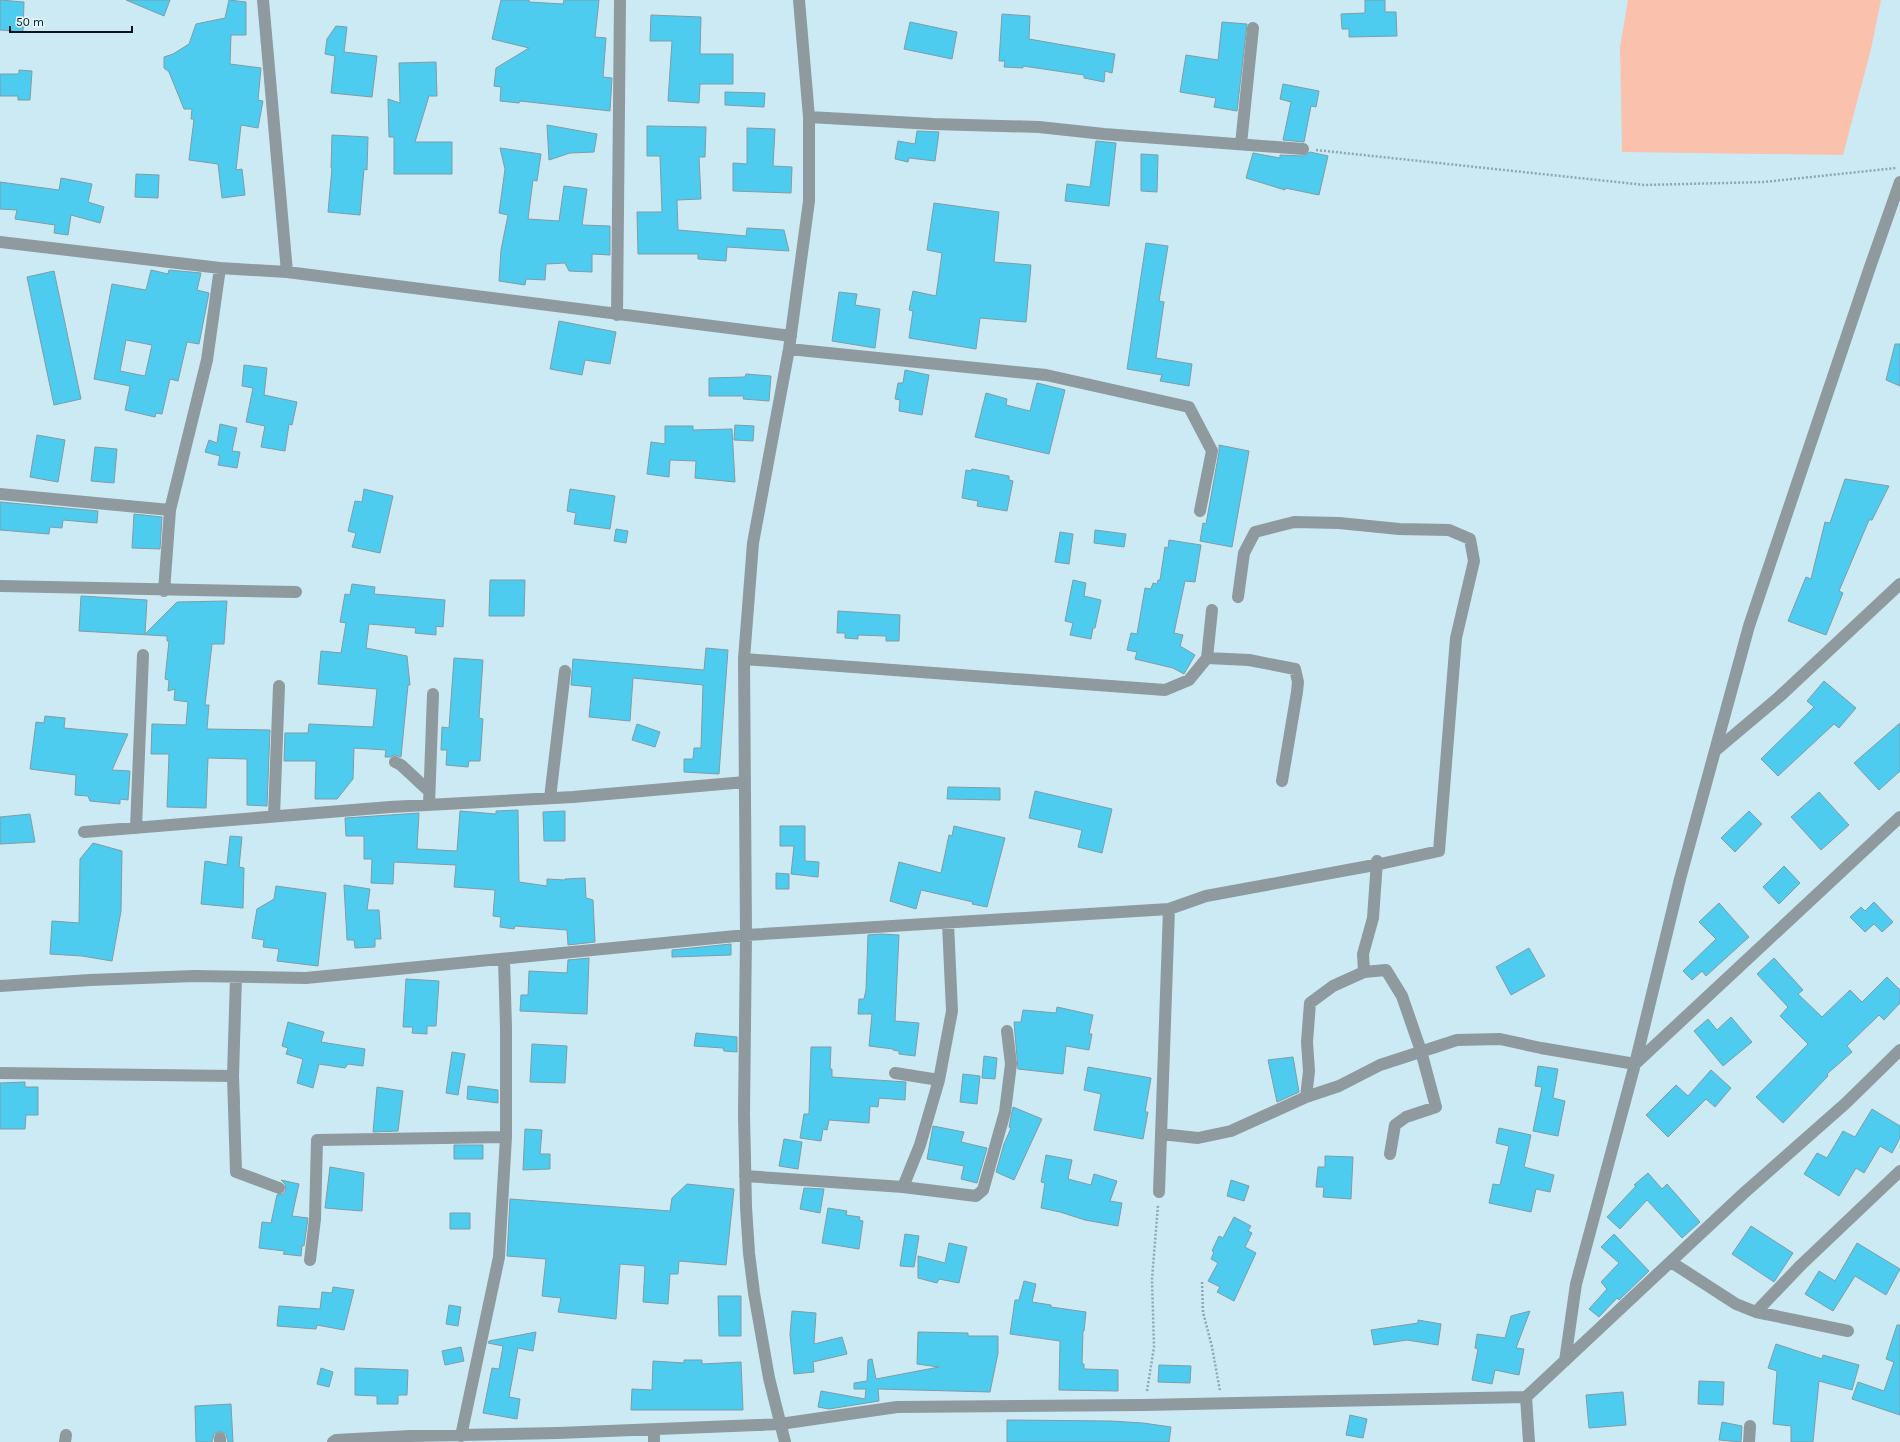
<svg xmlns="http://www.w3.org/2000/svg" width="1900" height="1442" font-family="Karla,sans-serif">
  <rect width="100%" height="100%" fill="#cceaf4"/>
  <!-- green -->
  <path fill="#fac1ad" d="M1628,0H1881L1871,49L1843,155L1622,152L1620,47Z"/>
  <!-- building -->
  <path fill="#4dccef" stroke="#809ca5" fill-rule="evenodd" d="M0,0L24,2L23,32L0,30Z
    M126,0H170L164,16Z
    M229,0L246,2V35H231L230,64L261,68L258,100L263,101L258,128L241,125L236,170L242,169L245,195L222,198L218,164L189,160L194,119H191L192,109H184L169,72L164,68V57L173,54L189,44L196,24L225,18Z
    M501,0H529V2L563,4L564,0H599L595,37L606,38L603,77L612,78L610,111L520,101L519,103L500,101L501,87L494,86L496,68L529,48L492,39Z
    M1365,0H1385V12H1396L1397,36L1349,37V29H1342L1341,14L1365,13Z
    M1002,14L1030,16L1029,39L1115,54L1112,73L1105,71L1104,82L1084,78V75L1023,66V68L1004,67L1005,61H999Z
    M651,15L701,17L700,54H733V84H700L699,103L668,101L672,41H650Z
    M910,22L957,32L952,59L904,49Z
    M1222,22L1247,24L1237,111L1214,107L1216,98L1180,92L1186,55L1218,60Z
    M336,26L347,27L344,52L377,56L372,97L331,93L335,56L325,54L327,39Z
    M436,62L437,96H429L415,142H452V174H394V137H389L388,99L400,103L399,63Z
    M19,70L32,71L30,100H18V96H0V74H19Z
    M1283,84L1319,91L1316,107L1311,106L1304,142L1283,140L1291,102L1280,99Z
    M725,92L765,93L764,107L725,105Z
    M547,125L597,134L594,152L570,153L549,160Z
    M647,126L706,127L705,157H699L701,199L677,200L678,230L746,236L747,228L784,230L789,251L727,247L726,261L698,259V254H638L637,212H662L660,156H647Z
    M747,128L775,129L773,166L792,167L791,193L733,191V163L747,164Z
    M917,131L939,132L935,161L909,158L908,162L895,159L898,141L915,144Z
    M332,135L368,137L367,170L364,169L360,215L328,212L332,168H331Z
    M1096,141L1116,143L1109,206L1065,201L1067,184L1090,187Z
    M500,148L541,154L537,181L533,180L528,219L559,221L564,186L587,189L582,225L610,226V255L592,254V272L569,271L565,263L546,264L545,280L526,279L525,285L499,281L501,250L508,215L499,213L505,169Z
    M1310,152L1328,156L1319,195L1285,188V190L1246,178L1253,153L1280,158V155L1303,156Z
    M1141,154L1158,155L1157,192L1141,191Z
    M136,174L159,175L158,198L135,197Z
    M61,178L92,184L88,202L104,207L100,223L71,215L68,235L54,233L55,225L15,219L17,210L0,209V182L59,190Z
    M934,203L999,212L994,262L1031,265L1026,322L980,318L976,349L909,338L913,311L909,310L913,291L936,296L942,253L927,250Z
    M1146,243L1168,246L1159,301L1164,302L1156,358L1192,364L1189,386L1160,381L1162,375L1127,369Z
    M151,270L168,274L169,270L201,273L197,290L209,293L199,344L187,342L178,381L170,379L162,414L156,413L155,417L125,410L130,386L94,379L112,284L146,290ZM126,340L152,345L145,376L120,371Z
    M54,271L81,399L54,405L27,277Z
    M839,292L857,294L855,305L880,309L875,348L832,341Z
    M559,321L616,332L610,364L585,360L582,375L550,369Z
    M1895,344H1900V386L1886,380Z
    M244,365L267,368L264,395L297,402L292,425L289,424L285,451L261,447L265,426L246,422L253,388L242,386Z
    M905,370L929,375L922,415L899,411L900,400L895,399L898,383H903Z
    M746,374L771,376L769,401L743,399L744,396H709V378L745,377Z
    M1037,383L1065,390L1049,454L975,437L986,393L1007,399L1006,405L1030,411Z
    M220,424L237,428L232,451L240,452L237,468L218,465L220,456L205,452L209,440L217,443Z
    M735,425L754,426L753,441L734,440Z
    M665,426H693V430L732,429L735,482L695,478L696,461L670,460L669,477L647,474L651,442L665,444Z
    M37,435L65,440L58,482L30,477Z
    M1219,445L1249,451L1232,547L1200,541L1203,523L1206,524L1219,452Z
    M95,447L117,449L114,483L91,481Z
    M972,469L1009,476V480L1013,481L1007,511L977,506L978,501L962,498L966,470L971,471Z
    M1845,479L1889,486L1872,520H1869L1839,591L1843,593L1826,635L1788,621L1806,577L1811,579L1825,522L1830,523Z
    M364,489L393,496L380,553L352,547L356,533L348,531L355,501L362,502Z
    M570,489L615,496L610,529L574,524L576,513L567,511Z
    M0,502L98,511L97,523L63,520L62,528L50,527L49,534L0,530Z
    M134,514L162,517L160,549L132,548Z
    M616,529L628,531L626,543L614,541Z
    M1095,530L1126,534L1124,547L1094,543Z
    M1060,532L1073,534L1069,564L1055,562Z
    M1169,540L1201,545L1195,582L1185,581L1174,633L1183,635L1180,646L1195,655L1184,674L1173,668L1135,659L1137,652L1127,650L1131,633L1137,634L1145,588L1151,589L1153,583L1157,584L1158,580H1160L1165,547L1168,548Z
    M490,580H525L524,616H489Z
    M1073,580L1086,583L1084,596L1101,600L1095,628H1093L1091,639L1070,635L1073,623L1065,621Z
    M352,584L375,587L374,594L445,600L443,627L436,626V635L415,633L416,628L369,624L366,648L407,656L410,685H408L401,757L395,755L390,757H385L386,750L354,748L353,779L337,799H315L316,761H284L285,733H308L309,724L373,727L377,689L318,684L321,651L341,653L346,623L340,622L345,594L350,595Z
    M81,596L147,600L145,634L177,602L227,601L224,644H212L205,705H209L207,729L270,730L267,806L247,805V759L208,758L206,808L167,807L169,754H151L152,724L186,725L188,702L174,700L175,689L168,691L169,680L165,679L169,641H167V636L79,631Z
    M838,611L900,615L899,641H886V636L858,635V639L845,638V633H837Z
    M706,648L728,650L719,774L684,772V759H693L694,748H701L703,685L633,678L630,721L589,717L592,687L571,685L573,659L704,670Z
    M454,658L483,660L479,718L483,719L480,761H469L468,767L446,765L447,750H441L442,727L449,728Z
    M1824,681L1856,708L1839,728L1834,724L1778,776L1761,759L1814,707L1807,701Z
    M45,716L65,718L64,728L128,734L112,770L130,771L128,800L120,799V804L90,801L88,796L75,795L76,775L30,769L36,722L44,723Z
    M1900,723V771L1879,790L1854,763Z
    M637,724L660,732L655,747L632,740Z
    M948,787L1000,788V800L947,799Z
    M1035,791L1112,809L1102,853L1078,847L1082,830L1029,818Z
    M1819,792L1849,825L1821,850L1791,817Z
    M518,810L519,882L547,886V879L565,880V879L585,878L586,898L593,900L595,942L568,945L567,930L515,926L514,929L500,927L501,917L493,916L495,890L454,887L456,865L394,862L393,884L371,883L372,859H364V836H346L345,818L419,813L417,849L457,851L460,811L496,814V811Z
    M565,811V841H544L543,812Z
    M1749,811L1762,824L1735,852L1721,838Z
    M30,814L35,842L0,844V817Z
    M780,826H805V861L819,862L818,877L791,874L794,846H780Z
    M954,826L1005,838L987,907L972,904L973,902L921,890L916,909L890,901L899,862L941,873L949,835L952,836Z
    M230,836L242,837L239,867L244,868L243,908L201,904L205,861L227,865Z
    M93,843L122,851L121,911L112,961L82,956L50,954L52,921L79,923L80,859Z
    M1784,866L1800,883L1779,904L1763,887Z
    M776,873L789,874V889H776Z
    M344,885L370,889L367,910H379L381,939H375V947L355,948L354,940H347Z
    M276,886L326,893L318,966L277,961L279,949L263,947L264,940L252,938L257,909L274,899Z
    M1874,902L1893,922L1882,932L1874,924L1865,932L1850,917L1861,907L1865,911Z
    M1719,903L1749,937L1706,976L1702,971L1692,980L1683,971L1716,939L1699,922Z
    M881,934L899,935L895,1021L919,1023L915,1056L899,1054V1051L893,1050V1049L869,1046L872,1014H858L859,999H864L866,990L868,935Z
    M731,944V955L672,957V950Z
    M1529,948L1545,976L1511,995L1496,967Z
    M589,958L587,1014L520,1011L521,995H528L529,971L567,973L568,960Z
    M1774,958L1803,990L1798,994L1822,1017L1850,990L1862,1002L1887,977L1900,990V1003L1884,1020L1879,1015L1847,1046L1852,1052L1827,1074L1828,1076L1783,1123L1756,1097L1808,1044L1780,1016L1788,1007L1757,974Z
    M406,979L439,981L436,1026H427V1034L412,1033L413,1027H403Z
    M1057,1007L1093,1015L1089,1034H1092L1089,1050L1066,1046L1063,1074L1018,1069L1014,1022H1021L1023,1010L1056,1013Z
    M1731,1017L1752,1042L1723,1066L1694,1031L1708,1019L1717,1030Z
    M288,1022L324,1032L321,1042L365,1049L363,1066L348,1064L345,1068L319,1064L313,1088L297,1083L303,1059L286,1054L288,1048L282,1046Z
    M696,1033L737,1037V1052L724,1051L723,1048L694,1046Z
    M532,1044L567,1046L565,1083L530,1082Z
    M811,1047H831L830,1069H832V1077L906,1082L905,1100L879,1098L878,1107L870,1106L869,1123L829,1120L827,1130L823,1129L821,1141L800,1138L804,1114H809Z
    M452,1052L465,1054L458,1095L446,1093Z
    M984,1056L997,1058L995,1079L982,1078Z
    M1293,1057L1299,1092L1277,1102L1268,1060Z
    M1538,1066L1558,1069L1553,1098L1565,1101L1558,1136L1533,1131L1542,1087L1535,1086Z
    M1088,1067L1151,1078L1145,1112H1148L1143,1139L1094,1130L1101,1094L1084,1090Z
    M1711,1070L1731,1088L1715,1107L1706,1099L1668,1137L1646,1115L1676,1085L1688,1096Z
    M963,1074L980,1076L977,1104L960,1102Z
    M25,1082V1087H38V1115H26L25,1129H0V1083Z
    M468,1086L498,1090V1103L467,1099Z
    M377,1087L403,1091L398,1131L373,1132Z
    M1013,1107L1042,1119L1014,1180L996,1172L1004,1144L1011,1128L1009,1127Z
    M1872,1109L1900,1126V1138L1892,1153L1880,1146L1864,1173L1856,1168L1839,1196L1804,1174L1817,1153L1827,1158L1843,1131L1855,1137Z
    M933,1126L964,1132L961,1142L987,1148L977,1183L961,1179L964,1166L927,1159Z
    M1499,1128L1531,1135L1524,1167L1554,1175L1550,1192L1536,1189L1531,1212L1489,1203L1493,1184L1500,1185L1509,1146L1496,1143Z
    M525,1129L542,1130L540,1154H550V1169L523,1170Z
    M784,1139L802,1142L798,1169L779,1166Z
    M454,1145H483V1159H454Z
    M1046,1155L1072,1160L1068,1179L1091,1185L1094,1174L1117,1181L1110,1201L1122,1203L1118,1226L1085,1220L1060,1212L1041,1208L1045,1183L1041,1182Z
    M1325,1156L1353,1157L1351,1199L1323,1197L1324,1187H1316L1318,1167H1325Z
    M330,1167L364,1173L362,1211L325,1208Z
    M1648,1173L1662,1189L1667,1184L1700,1222L1682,1238L1647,1200L1620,1229L1607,1217L1636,1186L1634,1185Z
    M281,1180L299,1184L292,1216L308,1218L304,1246L302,1245L301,1256L283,1254L285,1251L259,1248L262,1222L271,1223L277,1195L283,1194L286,1190L285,1184Z
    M1231,1180L1249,1186L1244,1201L1227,1196Z
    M687,1184L734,1189L726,1265L679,1261L678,1274H670L668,1304L643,1302L645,1266L620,1264L616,1319L558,1312L561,1298L542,1296L546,1259L507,1256L510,1199L670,1211L672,1198Z
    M804,1188L824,1189L820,1213L800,1209Z
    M828,1208L847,1211L846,1215L860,1217L859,1220L863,1221L859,1249L822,1243Z
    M450,1213H470V1229H450Z
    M1234,1217L1251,1226L1248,1231L1252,1233L1245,1247L1256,1253L1234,1301L1217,1292L1220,1287L1208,1281L1218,1263L1211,1259L1214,1252L1212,1251L1219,1236L1223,1238Z
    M1751,1226L1793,1253L1774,1282L1732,1254Z
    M905,1234L919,1236L914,1267L900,1266Z
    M1614,1234L1649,1271L1619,1300L1617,1298L1599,1317L1589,1309L1607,1289L1601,1282L1619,1263L1601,1247Z
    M949,1243L967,1247L959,1283L939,1279L937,1283L918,1278V1256L945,1263Z
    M1857,1243L1900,1269L1886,1295L1855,1276L1833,1311L1805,1294L1819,1271L1835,1281Z
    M1024,1281L1036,1284L1032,1302L1051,1305V1307L1086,1312L1084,1331H1083L1082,1364H1084V1369L1118,1370V1391L1059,1390L1060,1341L1010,1334L1015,1300H1019Z
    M333,1287L354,1290L344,1330L317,1325L316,1329L277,1326L279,1306L320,1309L322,1292L332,1293Z
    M718,1296H741V1336H719Z
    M449,1305L461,1307L458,1326L446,1324Z
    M792,1311L816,1313L814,1344L842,1337L847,1354L813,1362L814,1372L794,1374L790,1334Z
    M1530,1311L1516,1348L1524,1349L1519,1375L1495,1370L1492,1384L1472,1380L1478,1349L1475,1348L1477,1334L1505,1338L1511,1316Z
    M1418,1320L1441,1324L1438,1345L1407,1340L1374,1345L1371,1330L1418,1323Z
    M1897,1325H1900V1415L1852,1399L1858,1382L1884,1391L1894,1362L1886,1359Z
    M536,1332L533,1351L518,1348L509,1397L520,1399L517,1419L483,1413L492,1368L499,1369L503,1346L488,1343L489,1341Z
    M918,1332L968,1333V1336H998V1353L990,1392L878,1389L879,1401L829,1409L818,1407L821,1391L865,1399L866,1389H854V1383L867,1381L868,1360L872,1359L876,1379L939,1367L917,1364Z
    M1776,1344L1822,1359L1823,1355L1859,1365L1852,1390L1819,1381L1813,1442H1791V1426L1773,1424L1777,1371L1768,1368Z
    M461,1347L464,1361L445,1365L442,1351Z
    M684,1360H702V1364L741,1362L743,1410H631L632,1389L652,1390L653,1361L684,1363Z
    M1159,1365L1191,1366L1190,1383L1158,1382Z
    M321,1368L333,1372L329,1387L317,1384Z
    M355,1368L408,1370L407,1395H398V1404H377V1396L355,1395Z
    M1699,1381L1724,1382L1723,1405L1698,1404Z
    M1623,1392L1626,1425L1589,1428L1586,1395Z
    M231,1404L233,1442H228L226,1434L220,1431L214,1434L212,1442H196L195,1406Z
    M1350,1415L1367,1419L1363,1438L1346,1435Z
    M1007,1420L1111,1421L1143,1423L1171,1427L1169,1442H1007Z
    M1722,1422L1742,1426L1741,1442L1719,1440Z"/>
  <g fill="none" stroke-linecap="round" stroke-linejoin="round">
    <!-- path -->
    <path stroke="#8fa6ae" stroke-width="2.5" stroke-dasharray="2 2" stroke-linecap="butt" d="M1316,150L1645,185L1764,182L1896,168
      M1202,1282L1203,1312L1212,1347L1220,1391
      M1147,1391L1154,1347L1152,1279L1158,1205"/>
    <!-- minor -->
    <path stroke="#8e9a9e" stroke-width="12" d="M263,0L287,272L791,336
      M809,117L933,124L1039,127L1104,134L1303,149
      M1241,144L1253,28
      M0,242L220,268L287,272
      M617,315L620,0
      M789,349L1046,375L1189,407L1212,451L1200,511
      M0,494L170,510
      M0,586L296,592
      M164,591L170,510L207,360L220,268
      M1207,658L1249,660L1295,669L1298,682L1297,692L1282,781
      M744,659L1165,690L1189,680L1207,658L1212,610
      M1715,751L1779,697L1900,584
      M395,762L401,765L429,791
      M550,798L565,671
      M429,805L433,694
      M274,816L279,686
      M136,828L143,655
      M84,832L390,807L573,797L745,782
      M1364,972L1386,970L1402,996L1421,1051L1436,1107L1406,1117L1395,1125L1390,1154
      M0,986L90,980L194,976L306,978L746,935L1169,909L1206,896L1380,864L1439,851L1456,638L1474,561L1470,539L1449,530L1399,529L1339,523L1294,522L1255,532L1244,553L1238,597
      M0,1073L233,1076L236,977
      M895,1073L939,1080
      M1306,1097L1309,1071L1307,1042L1310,1003L1333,986L1364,972L1363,954L1373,918L1377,861
      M234,1103L233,1076L236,1172L279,1188
      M1161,1134L1198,1138L1231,1131L1306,1097L1339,1086L1380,1065L1457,1040L1500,1039L1541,1048L1635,1064L1900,817
      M745,1176L903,1187L976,1196L983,1190L1005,1112L1011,1064L1007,1031
      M903,1187L920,1145L939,1080L952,1011L948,923
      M1159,1192L1169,909
      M310,1260L315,1219L317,1140L506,1137
      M1671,1262L1736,1304L1756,1312L1848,1331
      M1756,1312L1801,1265L1900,1171
      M1565,1361L1576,1284L1635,1064L1680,879L1749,626L1870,267L1900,182
      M1526,1397L1529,1442
      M461,1436L499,1257L506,1137V1028L504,959
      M65,1442L66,1435
      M220,1442V1438
      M333,1442L336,1440L410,1436L558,1433L780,1424L897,1407L1144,1405L1526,1397L1744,1193L1846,1103L1900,1050
      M654,1442V1430
      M785,1442L769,1378L754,1293L749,1253L746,1207L744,1114L746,935L744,659L753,543L789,349L809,201V117L799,0
      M1749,1442L1750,1426"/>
  </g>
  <!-- scale -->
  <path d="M10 26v6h122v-6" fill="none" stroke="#091317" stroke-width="2"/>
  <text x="16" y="26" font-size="12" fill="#091317" stroke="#dff7ff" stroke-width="3" paint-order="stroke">50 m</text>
</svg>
